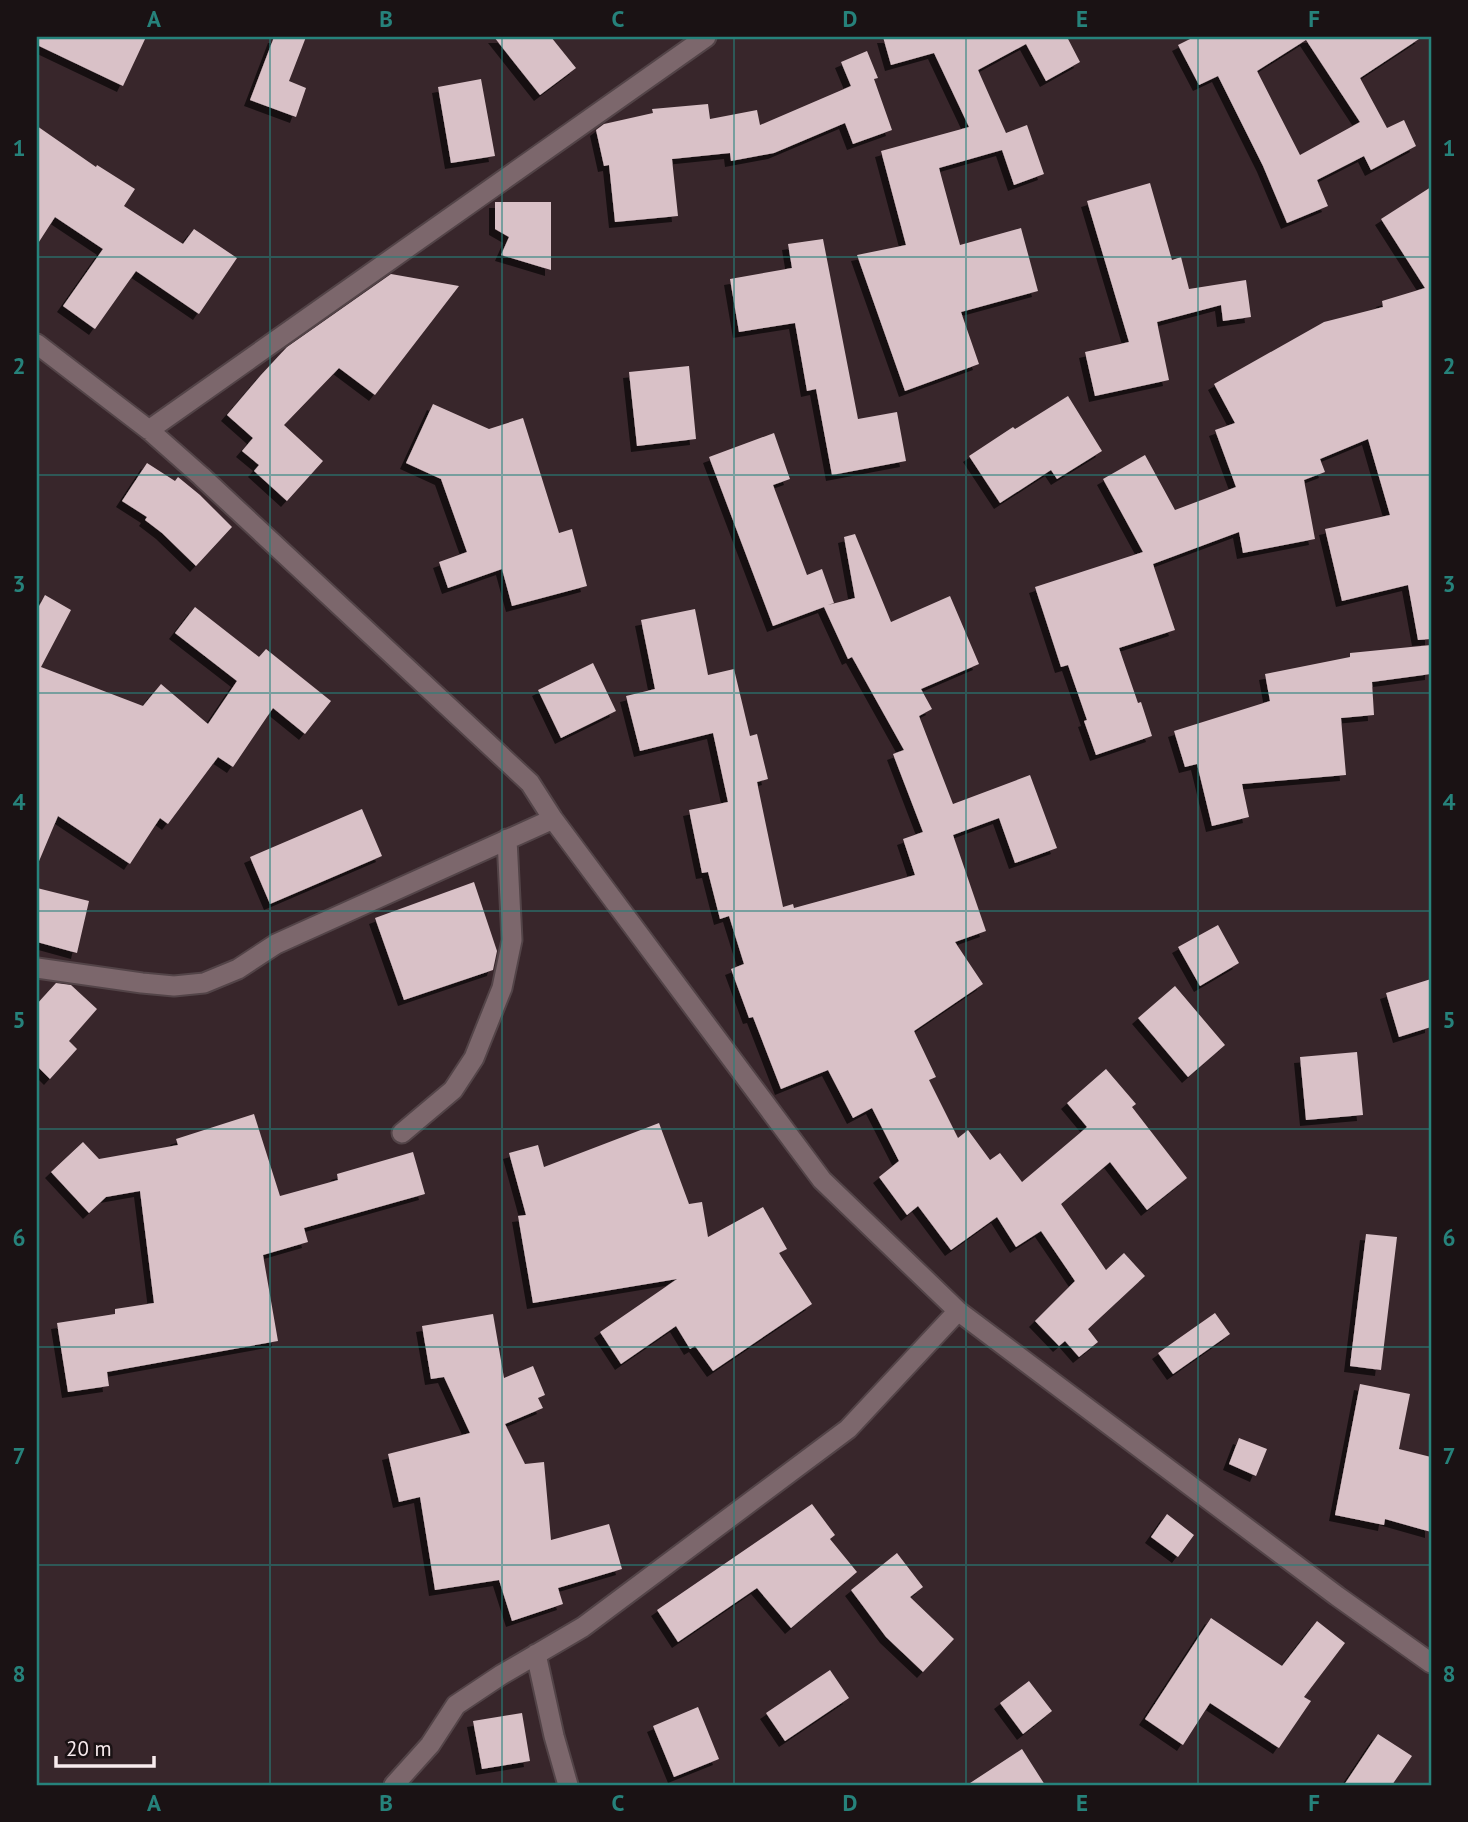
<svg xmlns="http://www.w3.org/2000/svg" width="1468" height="1822" font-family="'PT Sans',sans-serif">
  <defs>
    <filter id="shadow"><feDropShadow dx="-6" dy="6" stdDeviation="0" flood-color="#0009"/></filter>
  </defs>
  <rect width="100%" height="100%" fill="#38262b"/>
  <!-- building -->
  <path fill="#d9c1c7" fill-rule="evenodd" filter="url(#shadow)" d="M37,37H146L123,86L37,45Z
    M274,37H306L289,81L306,88L296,117L250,100Z
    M494,37H551L576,68L540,95Z
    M883,37H1067L1080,62L1046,81L1026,44L978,70L1006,133L1027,125L1044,174L1014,185L1002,150L939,168L960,245L1021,228L1038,291L961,312L979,364L905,391L857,255L906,245L881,151L969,127L934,53L891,65Z
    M1194,37H1422L1360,78L1387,128L1404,120L1416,146L1371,170L1364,156L1317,180L1328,206L1287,223L1263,166L1218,76L1199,85L1178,45ZM1306,40L1360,122L1300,155L1257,71Z
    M867,51L878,78L874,79L892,130L853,144L845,123L774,153L731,161L730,153L672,159L678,216L615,222L609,165L604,166L596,130L604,124L653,113L652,109L708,104L710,119L757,110L760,125L851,86L841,62Z
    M481,79L495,156L451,163L438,87Z
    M37,126L96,167L97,165L135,189L124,206L183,244L194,229L237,258L199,314L136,271L95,329L63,306L103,249L55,217L37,245Z
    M1150,183L1172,260L1181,257L1189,289L1246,280L1251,317L1223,321L1221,305L1157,322L1169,380L1095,396L1085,352L1129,342L1087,201Z
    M1431,187V639L1418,640L1408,585L1342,601L1325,529L1390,515L1368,439L1320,459L1325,472L1304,480L1315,539L1243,553L1239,532L1153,564L1175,630L1119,648L1138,703L1141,702L1152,736L1096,755L1084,721L1087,720L1068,665L1061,667L1035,587L1143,552L1103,479L1145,455L1175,510L1236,487L1215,430L1235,423L1214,384L1324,322L1383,307L1382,301L1425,288L1381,219Z
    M495,202H551V270L501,255L509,237L495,229Z
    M823,239L858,419L897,412L906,461L832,475L816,389L807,391L795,323L739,332L730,279L792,268L788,244Z
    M391,274L459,286L375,395L339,368L284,425L323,461L287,501L254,471L259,465L242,451L253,438L227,415L261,375L287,347Z
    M689,366L696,439L637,446L629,372Z
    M1068,396L1102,451L1057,479L1051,470L1000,503L969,456L1013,427L1015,429Z
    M433,404L489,429L523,418L559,533L572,529L587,586L512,606L502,569L448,588L439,562L467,552L441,479L406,463Z
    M774,433L790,479L773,485L807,575L822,569L834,603L828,605L855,598L844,537L855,534L891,622L950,596L979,664L921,689L932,709L919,716L953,804L1030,775L1057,848L1015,863L999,818L953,835L986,931L955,942L983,984L914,1031L936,1077L929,1080L958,1138L968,1130L990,1160L1000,1153L1022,1182L1087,1127L1067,1103L1106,1069L1136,1104L1132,1107L1187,1178L1147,1210L1110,1162L1061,1204L1106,1270L1124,1253L1145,1276L1088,1329L1098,1342L1079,1357L1065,1341L1059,1346L1035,1321L1075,1281L1041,1231L1016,1247L997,1217L951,1250L918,1206L907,1215L879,1177L899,1161L872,1108L853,1118L828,1070L781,1089L753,1017L749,1018L731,969L744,964L729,916L720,919L708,872L702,873L689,810L728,802L713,733L640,751L626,696L655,689L641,620L695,609L708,675L734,669L750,736L757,734L768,779L757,782L783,907L793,904L794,908L915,875L903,839L923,832L893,754L904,750L852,657L848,659L824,607L773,626L709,457Z
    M147,463L175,481L178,477L200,495L232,527L196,566L162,533L145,520L147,517L122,501Z
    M45,595L71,610L41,667L143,706L161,684L208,724L237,681L175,633L195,607L259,657L266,649L331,701L305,734L273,708L233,767L218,757L168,824L160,818L130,864L58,816L37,866V610Z
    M1431,645V674L1372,682L1374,715L1341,718L1346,775L1242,784L1249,817L1212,826L1197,764L1185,767L1174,731L1270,701L1265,674L1350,657V653Z
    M593,663L616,711L561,738L538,690Z
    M362,809L382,856L270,904L250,857Z
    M474,882L497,951L493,970L404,1000L375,918Z
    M37,888L89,901L77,953L37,942Z
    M1218,925L1239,963L1200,986L1178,947Z
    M1431,979V1027L1399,1037L1386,993Z
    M56,983L71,985L97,1009L69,1041L77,1049L50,1079L37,1066V1004Z
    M1175,986L1225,1045L1188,1077L1138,1018Z
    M1357,1052L1363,1115L1306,1120L1300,1057Z
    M254,1114L280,1196L338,1180L337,1174L413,1152L425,1194L304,1228L308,1242L263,1255L278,1341L107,1372L109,1386L68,1392L57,1323L115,1314V1309L154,1303L140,1191L106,1197L89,1213L51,1172L83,1142L99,1159L178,1145L176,1139Z
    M659,1123L689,1204L702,1202L708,1237L763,1207L787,1249L779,1253L812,1304L713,1371L695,1346L690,1349L676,1326L621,1364L600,1332L677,1279L533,1303L518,1216L526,1215L509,1153L538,1145L544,1167Z
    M1366,1234L1397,1237L1381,1370L1350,1366Z
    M1215,1313L1230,1334L1173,1374L1158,1353Z
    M493,1314L504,1378L533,1366L545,1395L538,1398L543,1408L505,1424L525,1464L544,1462L551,1540L609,1524L622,1569L558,1588L563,1604L512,1621L499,1580L435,1590L420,1497L399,1502L388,1454L470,1433L444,1377L431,1379L422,1326Z
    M1360,1384L1410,1394L1399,1449L1431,1457V1532L1385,1519L1384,1525L1335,1515Z
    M1239,1438L1267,1449L1256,1476L1229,1464Z
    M812,1504L835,1535L830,1539L857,1572L791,1628L757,1588L678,1642L657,1610Z
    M1167,1514L1194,1535L1178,1557L1151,1537Z
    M897,1553L923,1587L910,1597L954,1639L923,1672L886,1637L851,1590Z
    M1211,1618L1282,1666L1317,1621L1345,1643L1304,1697L1311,1701L1279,1748L1210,1703L1183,1745L1145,1719Z
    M830,1670L849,1698L785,1741L766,1713Z
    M1029,1681L1052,1711L1023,1734L1000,1703Z
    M698,1707L719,1759L674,1777L653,1726Z
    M522,1713L530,1761L482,1769L473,1721Z
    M1378,1734L1412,1756L1392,1785H1344Z
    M1022,1749L1045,1785H967Z"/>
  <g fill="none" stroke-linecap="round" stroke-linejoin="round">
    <!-- minor casing -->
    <g stroke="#534448" stroke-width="23">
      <path id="minor" d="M37,344L149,430L201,476L530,783L553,819L822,1180L958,1311L1337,1596L1431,1663
        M149,430L706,37
        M37,968L142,983L174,986L204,983L238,969L276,944L553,819
        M402,1133L453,1090L474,1058L502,988L512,940L507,839
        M536,1654L554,1736L568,1785
        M394,1785L430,1745L456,1705L501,1675L583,1627L848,1429L958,1311"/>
    </g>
    <!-- minor -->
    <use href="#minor" stroke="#7c676c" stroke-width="19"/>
  </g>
  <!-- grid -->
  <path fill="none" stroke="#26827b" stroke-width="2" stroke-opacity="0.55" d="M270,37V1785M502,37V1785M734,37V1785M966,37V1785M1198,37V1785M37,257H1431M37,475H1431M37,693H1431M37,911H1431M37,1129H1431M37,1347H1431M37,1565H1431"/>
  <!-- border -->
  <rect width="1468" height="1822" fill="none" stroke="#1a1214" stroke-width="77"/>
  <!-- scale -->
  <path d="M56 1756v10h98v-10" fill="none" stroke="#f8ebee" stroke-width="3.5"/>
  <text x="66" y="1756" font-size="21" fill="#f8ebee" stroke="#1a1214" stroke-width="5" paint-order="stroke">20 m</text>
  <rect x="38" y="38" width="1392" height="1746" fill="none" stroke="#26827b" stroke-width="2.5"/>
  <g font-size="23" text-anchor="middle" font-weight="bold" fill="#26827b">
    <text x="154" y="27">A</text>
    <text x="386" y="27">B</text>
    <text x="618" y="27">C</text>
    <text x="850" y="27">D</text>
    <text x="1082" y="27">E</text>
    <text x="1314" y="27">F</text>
    <text x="19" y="156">1</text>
    <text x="1449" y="156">1</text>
    <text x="19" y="374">2</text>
    <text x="1449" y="374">2</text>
    <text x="19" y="592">3</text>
    <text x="1449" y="592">3</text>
    <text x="19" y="810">4</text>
    <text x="1449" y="810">4</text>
    <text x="19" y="1028">5</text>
    <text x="1449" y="1028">5</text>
    <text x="19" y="1246">6</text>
    <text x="1449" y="1246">6</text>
    <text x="19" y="1464">7</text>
    <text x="1449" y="1464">7</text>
    <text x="19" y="1682">8</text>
    <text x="1449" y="1682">8</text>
    <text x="154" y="1811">A</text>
    <text x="386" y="1811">B</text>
    <text x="618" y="1811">C</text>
    <text x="850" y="1811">D</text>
    <text x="1082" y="1811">E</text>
    <text x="1314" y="1811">F</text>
  </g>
</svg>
